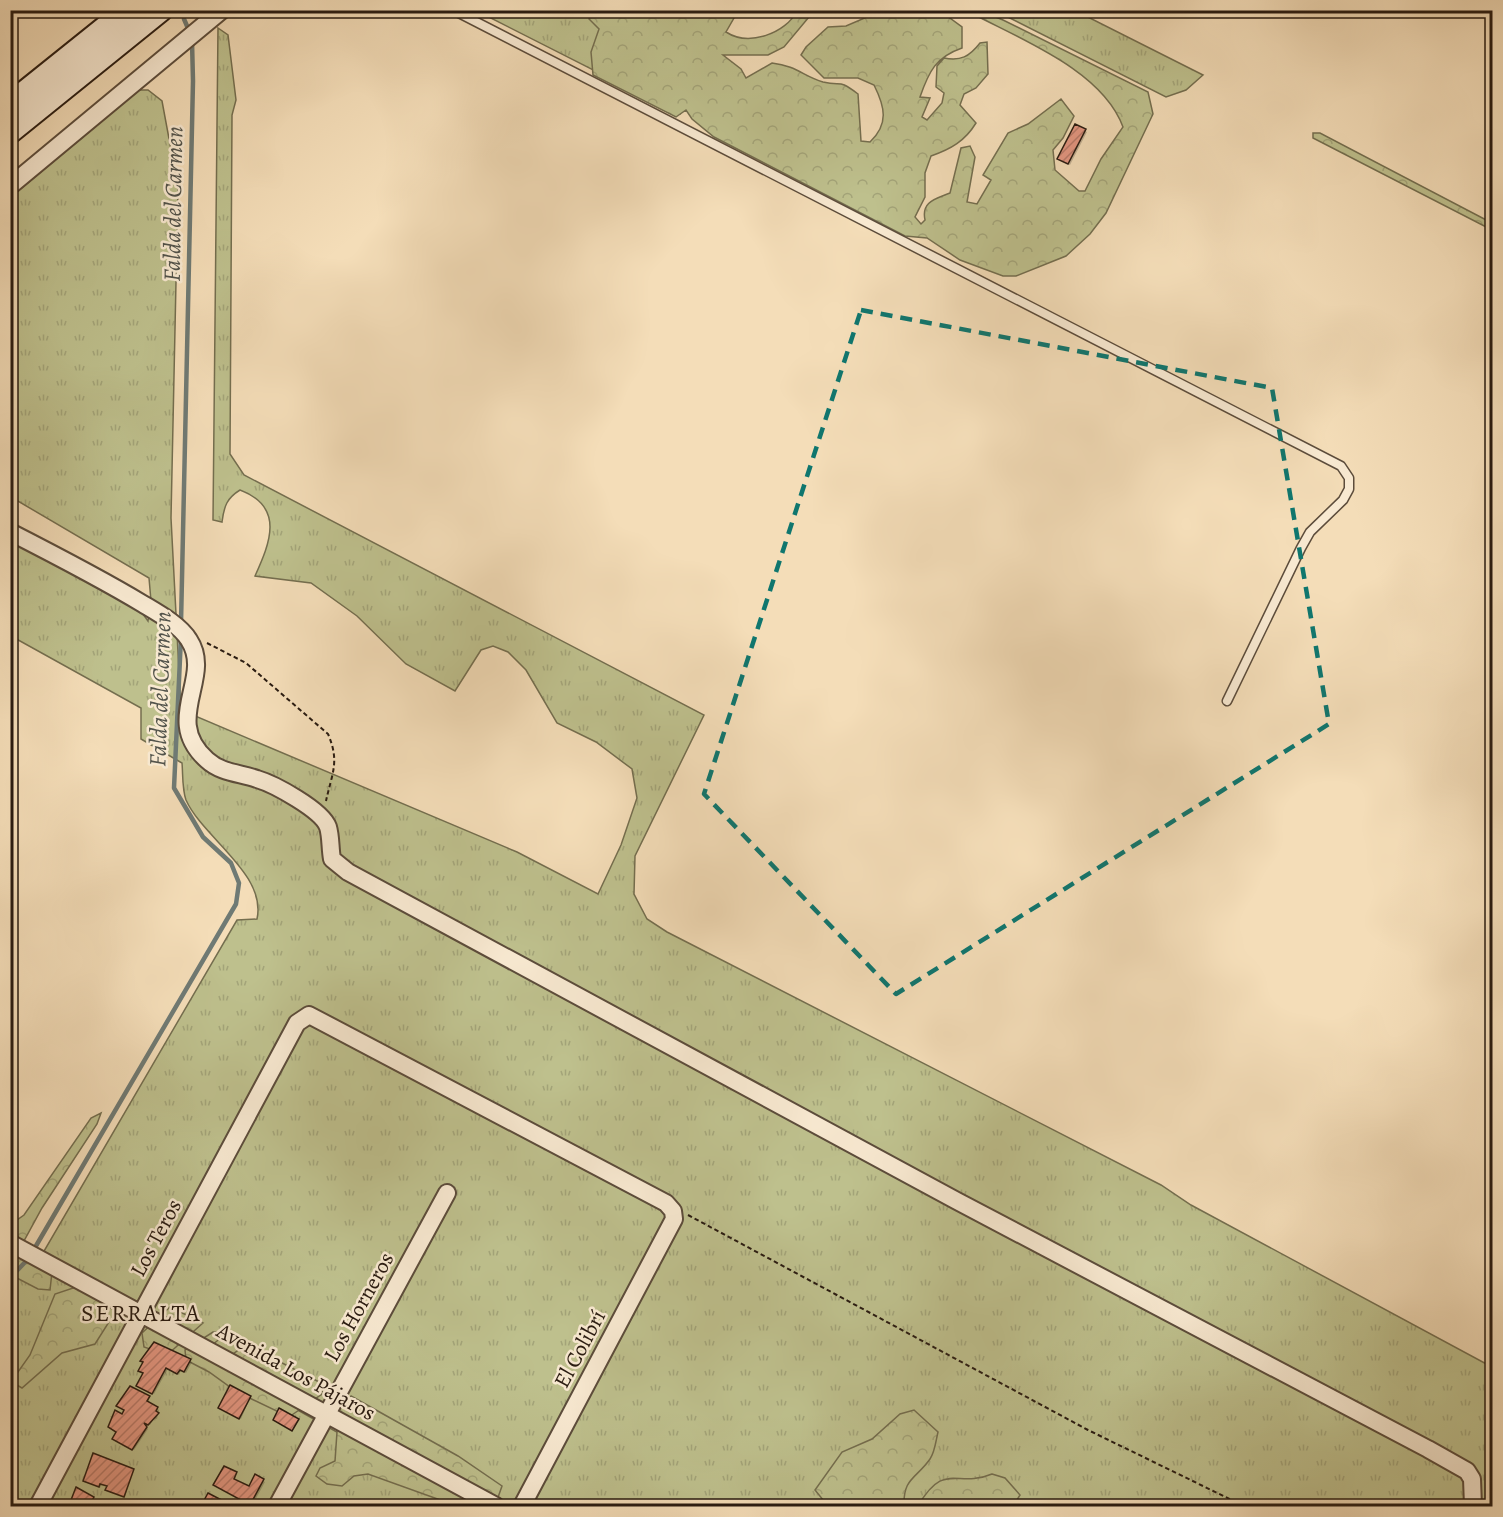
<svg xmlns="http://www.w3.org/2000/svg" width="1503" height="1517" font-family="Alegreya,serif">
  <defs>
    <pattern id="grass-tufts" width="24" height="20" patternUnits="userSpaceOnUse" patternTransform="scale(1.5)"><rect width="24" height="20" fill="#bec08d"/><path d="M3 7l-1-3M5 7V3M7 7l1-3M15 17l-1-3M17 17v-4M19 17l1-3" fill="none" stroke="#a3a479"/></pattern>
    <pattern id="forest-crowns" width="20" height="18" patternUnits="userSpaceOnUse" patternTransform="scale(1.5)"><rect width="20" height="18" fill="#bec08d"/><path d="M2 6a3 3 0 1 1 6 0M12 15a3 3 0 1 1 6 0" fill="none" stroke="#a3a479"/></pattern>
    <pattern id="building-hatch" width="6" height="6" patternUnits="userSpaceOnUse" patternTransform="scale(1.5)"><rect width="6" height="6" fill="#e59782"/><path d="M-1 1l2-2M0 6l6-6M5 7l2-2" fill="none" stroke="#ba7a69"/></pattern>
  </defs>
  <rect width="100%" height="100%" fill="#f4ddb8"/>
  <filter id="stains"><feTurbulence type="fractalNoise" baseFrequency=".00333" numOctaves="4"/><feColorMatrix values="0 0 0 0 .2 0 0 0 0 .09 0 0 0 0 .02 0 0 0 .5 -.17"/></filter>
  <radialGradient id="worn" r=".72"><stop offset=".6" stop-color="#630" stop-opacity="0"/><stop offset="1" stop-color="#630" stop-opacity=".3"/></radialGradient>
  <!-- grass -->
  <path fill="url(#grass-tufts)" stroke="#746e4f" stroke-width="1.5" d="M477,11H716L680,114Z
    M996,11H1076L1203,75L1186,90L1166,97Z
    M218,28L228,35L236,100L232,115L230,454L244,475L704,715L635,856L634,894L647,919L667,932L1161,1185L1191,1205L1492,1367V1506H496L40,1258L237,920L257,919C267,874 203,838 186,800C182,789 183,774 182,763L141,739V708L11,636V537L140,610L148,621L151,601L149,578L11,497V197L139,90H148L162,101L178,187L171,518L181,710L517,852L598,894L621,845L637,798L632,769L596,742L557,723L526,670L508,652L493,646L481,650L455,691L406,664L357,616L311,583L255,576C270,543 285,507 240,490C227,498 224,506 222,522L213,520Z
    M10,1249L35,1263L469,1506H11Z"/>
  <!-- forest -->
  <path fill="url(#forest-crowns)" stroke="#746e4f" stroke-width="1.5" d="M600,11H738L726,32C749,47 786,33 797,11H814L784,47L768,55H723L741,69L746,78L772,63C797,66 803,76 823,82C843,87 837,78 858,94L861,141L870,142C889,124 885,107 874,85L858,78H824L801,55L806,47L828,27L846,26L881,11H916L947,16L962,27V48C936,57 929,71 920,97L930,98L922,117L927,120L942,103L944,93L936,87L937,66L944,58C961,61 969,57 980,43L987,42L988,74L976,88L964,94L960,105L976,123C965,141 951,149 931,156L925,173V197L915,217L921,224L925,220C921,201 936,199 950,193L961,148L970,146L975,157L967,202L977,204L991,180L983,175L1008,133L1028,124L1061,99L1074,116L1063,138L1053,150L1055,170L1079,191H1085L1101,159L1123,127C1103,72 1025,41 975,15L976,12L981,11L1003,20L1148,92L1153,114L1106,213L1090,234L1066,256L1016,276H1003L960,260L927,238L905,236L714,137L692,119L686,110L676,117L593,75L591,52L599,29L589,19L593,13Z
    M1313,133H1320L1492,223V230L1313,138Z
    M101,1113L97,1124L42,1208L24,1241V1257L52,1272L50,1290L38,1289L11,1275L10,1225L24,1215L91,1118Z
    M76,1287L102,1299L109,1322L95,1344L62,1353L22,1388L15,1384L13,1379L30,1355L55,1294Z
    M170,1307L203,1323L167,1355L144,1347L142,1333Z
    M213,1332H220L223,1336L211,1346L230,1356L244,1346L255,1349L323,1384L322,1394L289,1417L237,1392L209,1372L186,1360L185,1350Z
    M351,1396L458,1456L502,1486L495,1506H457L368,1474L354,1476L342,1486L327,1484L316,1476L320,1468L335,1461L339,1403Z
    M914,1410L938,1432C936,1440 935,1452 930,1459C916,1479 903,1478 904,1506H828L815,1490L842,1452L872,1439L900,1414Z
    M992,1474L1005,1478L1020,1495L1013,1506H918C945,1460 956,1489 992,1474Z"/>
  <!-- shadow -->
  <path fill="#0003" d="M1076,126L1087,132L1070,165L1061,160Z
    M154,1343L192,1362L186,1373L181,1370L179,1375L168,1369L154,1394L139,1387Z
    M149,1397L148,1403L159,1410L157,1419L154,1418L150,1425L141,1420L148,1429L134,1450L115,1440L117,1432L122,1416Z
    M250,1398L241,1419L221,1409Z
    M133,1470L125,1497L109,1491L108,1487L102,1484L100,1488L84,1481Z
    M236,1473L235,1481L250,1488L256,1476L265,1482L252,1506L216,1486Z
    M93,1498L90,1506H69L70,1505Z"/>
  <g fill="none" stroke-linecap="round" stroke-linejoin="round">
    <!-- stream -->
    <path stroke="#6f7a74" stroke-width="4.5" d="M184,19L190,33
      M181,623L193,81L192,41
      M33,1251L236,904L239,883L231,863L203,837L174,788L181,637
      M10,1278L29,1258"/>
  </g>
  <!-- building -->
  <path fill="url(#building-hatch)" stroke="#291b11" stroke-width="1.5" d="M1075,124L1086,129L1068,164L1057,159Z
    M154,1342L191,1359L184,1372L180,1370L177,1374L166,1368L152,1394L136,1386L143,1373L138,1371L143,1362L140,1361Z
    M230,1385L251,1396L239,1419L218,1408Z
    M130,1386L150,1396L147,1401L158,1407L156,1411L159,1413L148,1425L144,1423L147,1427L132,1450L112,1439L116,1432L108,1427L115,1410L122,1414L124,1410L116,1406Z
    M279,1408L299,1419L292,1431L273,1420Z
    M93,1453L134,1469L124,1497L105,1490L107,1486L100,1484L99,1487L83,1481Z
    M224,1466L237,1472L234,1479L249,1486L255,1474L264,1479L250,1505L213,1485Z
    M76,1487L94,1497L89,1506H65L71,1500Z
    M208,1493L233,1506H201Z"/>
  <g fill="none" stroke-linecap="round" stroke-linejoin="round">
    <!-- lane casing -->
    <g stroke="#5c4c3b" stroke-width="11">
      <path id="lane" d="M453,10L1341,466L1349,478V489L1343,500L1310,532L1301,548L1227,701"/>
    </g>
    <!-- street casing -->
    <g stroke="#5c4c3b" stroke-width="20">
      <path id="street" d="M10,186L222,10
        M10,532C55,555 100,578 143,604C158,613 180,625 189,640C214,678 161,719 207,760C221,773 240,773 257,779C274,784 322,810 328,827C331,837 330,848 332,859L348,872L957,1201L1428,1449L1467,1471L1472,1479L1473,1506
        M10,1243L496,1506
        M38,1506L297,1023L309,1015L666,1203L673,1211L674,1219L522,1506
        M277,1506L447,1193"/>
    </g>
    <!-- secondary casing -->
    <g stroke="#291b11" stroke-width="26">
      <path id="secondary" d="M10,104L127,10
        M10,132L161,10"/>
    </g>
    <!-- path -->
    <path stroke="#291b11" stroke-width="2" stroke-dasharray="4.5 3" stroke-linecap="butt" d="M207,643L246,663L328,734C340,762 332,773 326,801
      M688,1215L1088,1430L1244,1506"/>
    <!-- lane -->
    <use href="#lane" stroke="#f8e9d1" stroke-width="8"/>
    <!-- street -->
    <use href="#street" stroke="#f8e9d1" stroke-width="16"/>
    <!-- secondary -->
    <use href="#secondary" stroke="#f8e9d1" stroke-width="22"/>
  </g>
  <!-- marked area -->
  <path fill="none" stroke="#0f766e" stroke-width="4.5" stroke-dasharray="12 8" stroke-linejoin="round" d="M861,310L1272,388L1329,724L896,994L704,794Z"/>
  <g text-anchor="middle" dominant-baseline="central" stroke-width="5" stroke-linejoin="round" paint-order="stroke">
    <!-- street labels -->
    <g font-size="22" fill="#291b11" stroke="#f8e9d1">
      <text transform="translate(156 1238) rotate(-62)">Los Teros</text>
      <text transform="translate(359 1307) rotate(-61)">Los Horneros</text>
      <text transform="translate(580 1349) rotate(-62)">El Colibrí</text>
      <text transform="translate(296 1372) rotate(29)">Avenida Los Pájaros</text>
    </g>
    <!-- water labels -->
    <g font-size="24" font-style="italic" fill="#52534b" stroke="#f8e9d1">
      <text transform="translate(173 204) rotate(-89)">Falda del Carmen</text>
      <text transform="translate(160 689) rotate(-88)">Falda del Carmen</text>
    </g>
    <!-- neighbourhood labels -->
    <g font-size="24" letter-spacing="1.5" fill="#291b11" stroke="#f8e9d1">
      <text x="141" y="1313">SERRALTA</text>
    </g>
  </g>
  <!-- margin -->
  <rect width="1503" height="1517" fill="none" stroke="#f4ddb8" stroke-width="36"/>
  <rect x="12" y="12" width="1479" height="1493" fill="none" stroke="#291b11" stroke-width="3"/>
  <rect x="18" y="18" width="1467" height="1481" fill="none" stroke="#291b11" stroke-width="1.5"/>
  <rect width="100%" height="100%" filter="url(#stains)"/>
  <rect width="100%" height="100%" fill="url(#worn)"/>
</svg>
